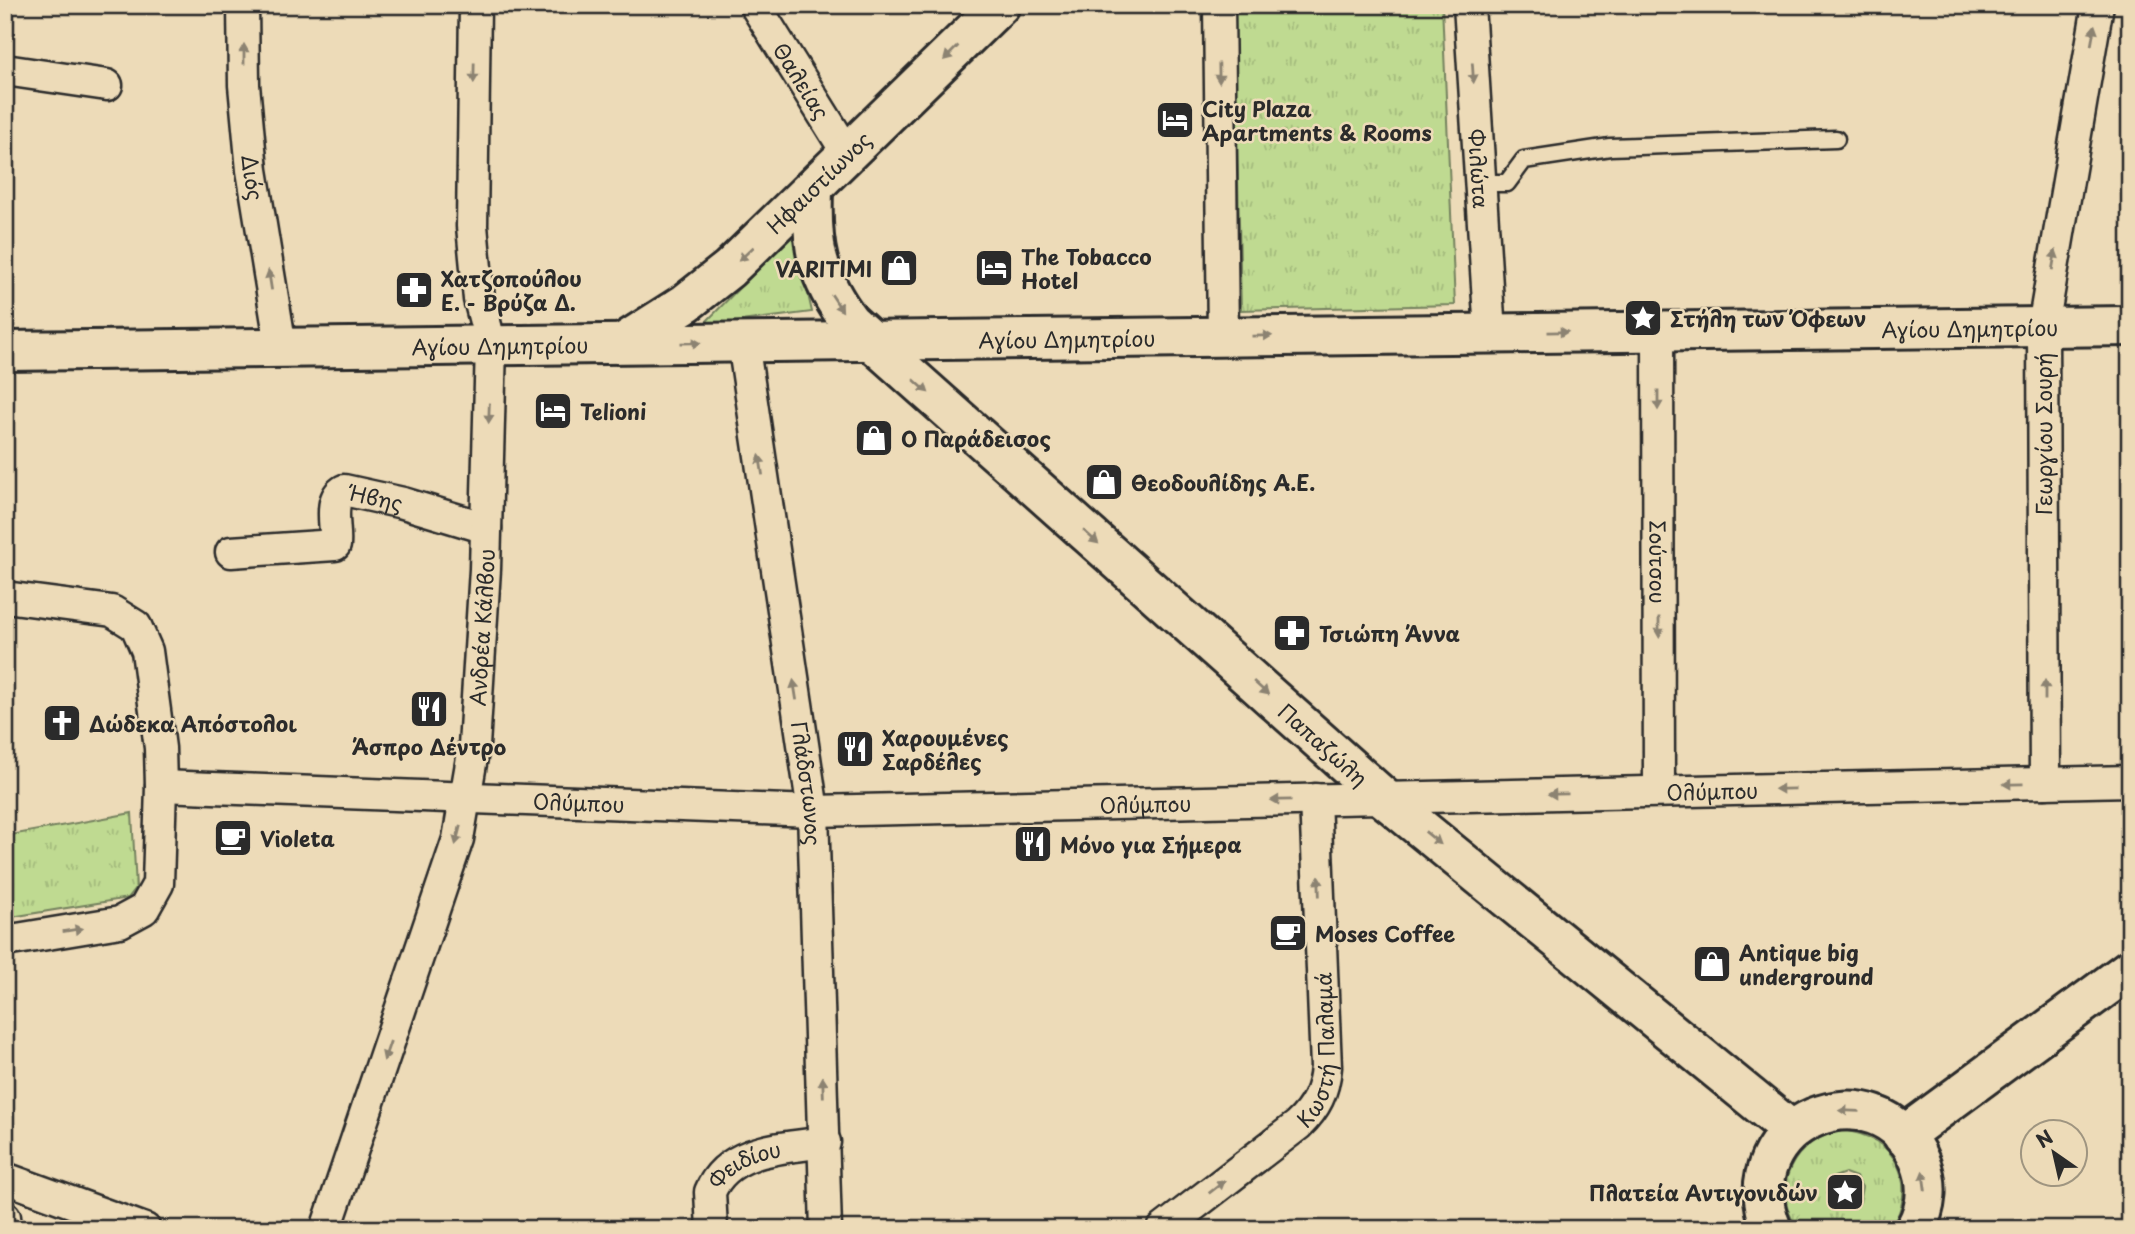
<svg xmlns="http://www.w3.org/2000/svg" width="2135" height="1234" font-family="'Playpen Sans',sans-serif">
  <defs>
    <pattern id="grass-tufts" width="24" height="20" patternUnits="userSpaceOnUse" patternTransform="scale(1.75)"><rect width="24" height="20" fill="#bfda91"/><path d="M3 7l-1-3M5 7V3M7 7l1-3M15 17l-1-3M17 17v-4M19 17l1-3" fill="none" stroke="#a4bb7d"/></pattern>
  </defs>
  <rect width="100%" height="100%" fill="#eddbb8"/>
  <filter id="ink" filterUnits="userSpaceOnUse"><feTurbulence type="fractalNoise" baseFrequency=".0143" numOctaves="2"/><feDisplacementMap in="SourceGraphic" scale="14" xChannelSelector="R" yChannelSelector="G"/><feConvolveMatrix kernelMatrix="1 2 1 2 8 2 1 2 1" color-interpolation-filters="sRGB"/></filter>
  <g filter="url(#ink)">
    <!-- grass -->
    <path fill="url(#grass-tufts)" stroke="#75825e" stroke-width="2" fill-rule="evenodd" d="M1234,5H1442L1455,305L1241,310Z
      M794,232L812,312L702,326Z
      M132,813L136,888L128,898L5,918V836Z
      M1843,1131C1895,1134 1921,1186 1890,1229H1798C1768,1188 1794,1137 1843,1131ZM1845,1173L1856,1177L1862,1187L1859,1203L1848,1209L1837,1208L1827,1193L1834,1177Z"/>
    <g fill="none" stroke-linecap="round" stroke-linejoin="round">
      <!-- lane casing -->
      <g stroke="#2b2b2b" stroke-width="21">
        <path id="lane" d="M1481,183H1507L1524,160L1610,147L1836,139"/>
      </g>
      <!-- street casing -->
      <g stroke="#2b2b2b" stroke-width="35">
        <g id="street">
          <path id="s1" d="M243,5L244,85L252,170L281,347"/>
          <path id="s2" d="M755,5L849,156"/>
          <path d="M1219,5L1223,336"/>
          <path id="s3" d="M1469,5L1490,333"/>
          <path d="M5,70L107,85"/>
          <path id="s4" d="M1658,331L1659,791"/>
          <path id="s5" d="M743,342L813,811L826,1229"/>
          <path id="s6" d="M231,552L335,545C337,528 327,500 344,490L403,503L486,528"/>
          <path d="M5,597L112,611L136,626L147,651L160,748L161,786L158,884L144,909L120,922L5,941"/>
          <path d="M2045,783L2043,327L2098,5"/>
          <path id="s7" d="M161,786L813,811L2130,781"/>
          <path d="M5,1178L145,1229"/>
          <path d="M5,1217L6,1229"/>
          <path id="s8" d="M326,1229L458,839L474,746L485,569L491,345L479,299L472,226L475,5"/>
          <path id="s9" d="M712,1229L710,1192C728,1148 784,1148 825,1142"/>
          <path id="s10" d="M1163,1229L1298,1125C1316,1108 1324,1091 1326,1067L1315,799"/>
        </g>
      </g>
      <!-- secondary casing -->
      <g stroke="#2b2b2b" stroke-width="44">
        <g id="secondary">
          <path id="s11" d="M813,191C811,246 816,277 850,322L1384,798L1791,1130"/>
          <path id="s12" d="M623,343L686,303L729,269L1000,5"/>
          <path id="s13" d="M5,351L2130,326"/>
          <path d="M1903,1136L2130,969"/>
          <path d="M1772,1229C1727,1122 1880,1061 1920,1162C1929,1184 1927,1208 1915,1229"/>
        </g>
      </g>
      <!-- lane -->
      <use href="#lane" stroke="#eddbb8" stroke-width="16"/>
      <!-- street -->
      <use href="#street" stroke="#eddbb8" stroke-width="30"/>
      <!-- secondary -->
      <use href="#secondary" stroke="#eddbb8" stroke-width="38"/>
    </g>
    <!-- one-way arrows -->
    <defs><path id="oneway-solid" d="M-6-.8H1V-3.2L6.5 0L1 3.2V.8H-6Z" transform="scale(1.75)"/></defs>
    <g fill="#8c8372">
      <use href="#oneway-solid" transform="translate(2093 35) rotate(-80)"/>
      <use href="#oneway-solid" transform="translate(951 53) rotate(135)"/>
      <use href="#oneway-solid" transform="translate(244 54) rotate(-90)"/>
      <use href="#oneway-solid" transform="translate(474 73) rotate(91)"/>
      <use href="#oneway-solid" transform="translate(1219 73) rotate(89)"/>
      <use href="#oneway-solid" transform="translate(1473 73) rotate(86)"/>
      <use href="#oneway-solid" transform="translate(746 254) rotate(137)"/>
      <use href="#oneway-solid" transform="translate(2054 260) rotate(-80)"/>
      <use href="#oneway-solid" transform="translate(270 280) rotate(-99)"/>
      <use href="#oneway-solid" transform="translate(837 303) rotate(57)"/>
      <use href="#oneway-solid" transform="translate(1558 332) rotate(-1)"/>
      <use href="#oneway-solid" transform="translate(1262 336) rotate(-1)"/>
      <use href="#oneway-solid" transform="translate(691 343) rotate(-1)"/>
      <use href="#oneway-solid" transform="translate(921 386) rotate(42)"/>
      <use href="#oneway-solid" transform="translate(1658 400) rotate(90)"/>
      <use href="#oneway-solid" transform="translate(489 413) rotate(92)"/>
      <use href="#oneway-solid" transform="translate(761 465) rotate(-99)"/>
      <use href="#oneway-solid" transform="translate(1091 537) rotate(42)"/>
      <use href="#oneway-solid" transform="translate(1659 627) rotate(90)"/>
      <use href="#oneway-solid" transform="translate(1261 688) rotate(42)"/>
      <use href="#oneway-solid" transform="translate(795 690) rotate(-99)"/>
      <use href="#oneway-solid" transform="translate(2045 690) rotate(-90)"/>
      <use href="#oneway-solid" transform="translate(2013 784) rotate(179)"/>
      <use href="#oneway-solid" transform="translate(1785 789) rotate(179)"/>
      <use href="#oneway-solid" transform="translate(1558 794) rotate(179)"/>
      <use href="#oneway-solid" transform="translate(1281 800) rotate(179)"/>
      <use href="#oneway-solid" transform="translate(458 835) rotate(104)"/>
      <use href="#oneway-solid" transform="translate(1433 838) rotate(39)"/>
      <use href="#oneway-solid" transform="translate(1319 886) rotate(-92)"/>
      <use href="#oneway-solid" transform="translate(73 930) rotate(-9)"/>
      <use href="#oneway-solid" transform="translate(387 1051) rotate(109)"/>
      <use href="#oneway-solid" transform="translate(823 1087) rotate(-92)"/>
      <use href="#oneway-solid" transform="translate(1849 1111) rotate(-178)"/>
      <use href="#oneway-solid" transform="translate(1924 1181) rotate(-98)"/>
      <use href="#oneway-solid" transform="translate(1217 1187) rotate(-38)"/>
    </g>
  </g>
  <!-- icons -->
  <defs>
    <g id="hotel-square" transform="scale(2.0125)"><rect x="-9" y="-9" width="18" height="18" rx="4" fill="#2b2b2b" stroke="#eddbb8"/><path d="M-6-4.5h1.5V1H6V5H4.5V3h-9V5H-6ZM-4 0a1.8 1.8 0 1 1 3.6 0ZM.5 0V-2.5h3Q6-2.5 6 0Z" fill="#fff"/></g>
    <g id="shop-square" transform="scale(2.0125)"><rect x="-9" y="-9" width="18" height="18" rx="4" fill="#2b2b2b" stroke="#eddbb8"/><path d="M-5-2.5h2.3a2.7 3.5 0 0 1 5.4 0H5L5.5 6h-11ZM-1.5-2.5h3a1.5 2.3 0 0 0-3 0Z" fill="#fff"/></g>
    <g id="pharmacy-square" transform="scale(2.0125)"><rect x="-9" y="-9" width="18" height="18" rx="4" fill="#2b2b2b" stroke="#eddbb8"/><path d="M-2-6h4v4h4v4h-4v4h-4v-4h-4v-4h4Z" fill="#fff"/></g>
    <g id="sight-square" transform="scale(2.0125)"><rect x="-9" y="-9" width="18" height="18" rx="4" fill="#2b2b2b" stroke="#eddbb8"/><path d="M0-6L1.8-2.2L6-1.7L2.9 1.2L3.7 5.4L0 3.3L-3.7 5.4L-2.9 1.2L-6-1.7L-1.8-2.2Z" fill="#fff"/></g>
    <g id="restaurant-square" transform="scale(2.0125)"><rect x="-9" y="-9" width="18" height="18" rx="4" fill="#2b2b2b" stroke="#eddbb8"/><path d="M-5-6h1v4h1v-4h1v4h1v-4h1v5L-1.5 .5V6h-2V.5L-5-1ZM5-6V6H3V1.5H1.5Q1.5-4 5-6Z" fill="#fff"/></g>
    <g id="church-square" transform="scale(2.0125)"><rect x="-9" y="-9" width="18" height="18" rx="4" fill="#2b2b2b" stroke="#eddbb8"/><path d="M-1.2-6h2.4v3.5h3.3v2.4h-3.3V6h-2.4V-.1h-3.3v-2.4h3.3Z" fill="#fff"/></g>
    <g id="cafe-square" transform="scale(2.0125)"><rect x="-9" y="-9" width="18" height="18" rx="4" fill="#2b2b2b" stroke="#eddbb8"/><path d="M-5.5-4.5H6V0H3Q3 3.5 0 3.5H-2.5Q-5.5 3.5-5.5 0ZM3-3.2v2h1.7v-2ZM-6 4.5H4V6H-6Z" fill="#fff"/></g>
  </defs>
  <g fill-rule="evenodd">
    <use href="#hotel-square" x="1175" y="120"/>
    <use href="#shop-square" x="899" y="268"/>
    <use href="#hotel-square" x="994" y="268"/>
    <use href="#pharmacy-square" x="414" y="290"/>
    <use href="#sight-square" x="1643" y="318"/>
    <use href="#hotel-square" x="553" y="411"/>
    <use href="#shop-square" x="874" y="438"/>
    <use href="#shop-square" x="1104" y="482"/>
    <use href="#pharmacy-square" x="1292" y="633"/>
    <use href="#restaurant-square" x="429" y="709"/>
    <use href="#church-square" x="62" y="723"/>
    <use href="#restaurant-square" x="855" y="749"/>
    <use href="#cafe-square" x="233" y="838"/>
    <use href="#restaurant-square" x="1033" y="844"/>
    <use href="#cafe-square" x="1288" y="933"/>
    <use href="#shop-square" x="1712" y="964"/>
    <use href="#sight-square" x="1845" y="1192"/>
  </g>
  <g text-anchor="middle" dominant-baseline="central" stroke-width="5" stroke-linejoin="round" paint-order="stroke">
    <!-- street labels -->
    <g font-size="21" fill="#2b2b2b" stroke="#eddbb8">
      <text stroke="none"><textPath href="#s2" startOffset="89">Θαλείας</textPath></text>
      <text stroke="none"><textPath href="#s3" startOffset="164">Φιλώτα</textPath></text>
      <text stroke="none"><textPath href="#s1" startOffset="173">Διός</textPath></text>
      <text stroke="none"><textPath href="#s12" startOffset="254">Ηφαιστίωνος</textPath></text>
      <text stroke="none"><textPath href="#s13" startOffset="1965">Αγίου Δημητρίου</textPath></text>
      <text stroke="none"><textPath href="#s13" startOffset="1062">Αγίου Δημητρίου</textPath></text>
      <text stroke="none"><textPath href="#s13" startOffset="495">Αγίου Δημητρίου</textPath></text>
      <text transform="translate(2043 434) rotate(-90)">Γεωργίου Σουρή</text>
      <text stroke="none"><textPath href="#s6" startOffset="196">Ήβης</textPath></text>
      <text stroke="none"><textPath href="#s4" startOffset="231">Σούτσου</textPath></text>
      <text stroke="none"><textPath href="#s8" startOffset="625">Ανδρέα Κάλβου</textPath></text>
      <text stroke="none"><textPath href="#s11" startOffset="774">Παπαζώλη</textPath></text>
      <text stroke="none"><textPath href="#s5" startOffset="446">Γλάδστωνος</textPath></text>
      <text stroke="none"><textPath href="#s7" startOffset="1552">Ολύμπου</textPath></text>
      <text stroke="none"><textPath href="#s7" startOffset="418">Ολύμπου</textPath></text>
      <text stroke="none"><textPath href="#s7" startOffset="985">Ολύμπου</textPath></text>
      <text stroke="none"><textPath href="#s10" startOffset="252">Κωστή Παλαμά</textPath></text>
      <text stroke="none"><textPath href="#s9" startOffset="84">Φειδίου</textPath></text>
    </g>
    <!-- poi labels -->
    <g font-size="21" font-weight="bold" fill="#2b2b2b" stroke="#eddbb8" text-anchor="start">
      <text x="1202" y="108">City Plaza<tspan x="1202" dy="24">Apartments &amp; Rooms</tspan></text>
      <text x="1021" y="256">The Tobacco<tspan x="1021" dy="24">Hotel</tspan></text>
      <text x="872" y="268" text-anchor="end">VARITIMI</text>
      <text x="441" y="278">Χατζοπούλου<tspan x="441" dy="24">Ε. - Βρύζα Δ.</tspan></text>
      <text x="1670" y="318">Στήλη των Όφεων</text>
      <text x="580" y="411">Telioni</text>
      <text x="901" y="438">Ο Παράδεισος</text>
      <text x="1131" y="482">Θεοδουλίδης Α.Ε.</text>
      <text x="1319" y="633">Τσιώπη Άννα</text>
      <text x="89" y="723">Δώδεκα Απόστολοι</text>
      <text x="882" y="737">Χαρουμένες<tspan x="882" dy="24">Σαρδέλες</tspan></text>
      <text x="429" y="746" text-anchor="middle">Άσπρο Δέντρο</text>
      <text x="260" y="838">Violeta</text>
      <text x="1060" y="844">Μόνο για Σήμερα</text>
      <text x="1315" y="933">Moses Coffee</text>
      <text x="1739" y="952">Antique big<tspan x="1739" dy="24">underground</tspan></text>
      <text x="1818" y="1192" text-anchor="end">Πλατεία Αντιγονιδών</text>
    </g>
  </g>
  <!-- margin -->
  <rect width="2135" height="1234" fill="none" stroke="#eddbb8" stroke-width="28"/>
  <rect x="14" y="14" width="2107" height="1206" fill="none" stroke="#2b2b2b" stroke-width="2.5" filter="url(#ink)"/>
  <!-- north arrow -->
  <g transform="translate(2054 1153) rotate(326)"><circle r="33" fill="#eddbb8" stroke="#9f9580" stroke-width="2"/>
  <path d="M0-5L12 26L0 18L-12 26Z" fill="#2b2b2b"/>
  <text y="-10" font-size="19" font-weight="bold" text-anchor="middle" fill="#2b2b2b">N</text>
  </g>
</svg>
